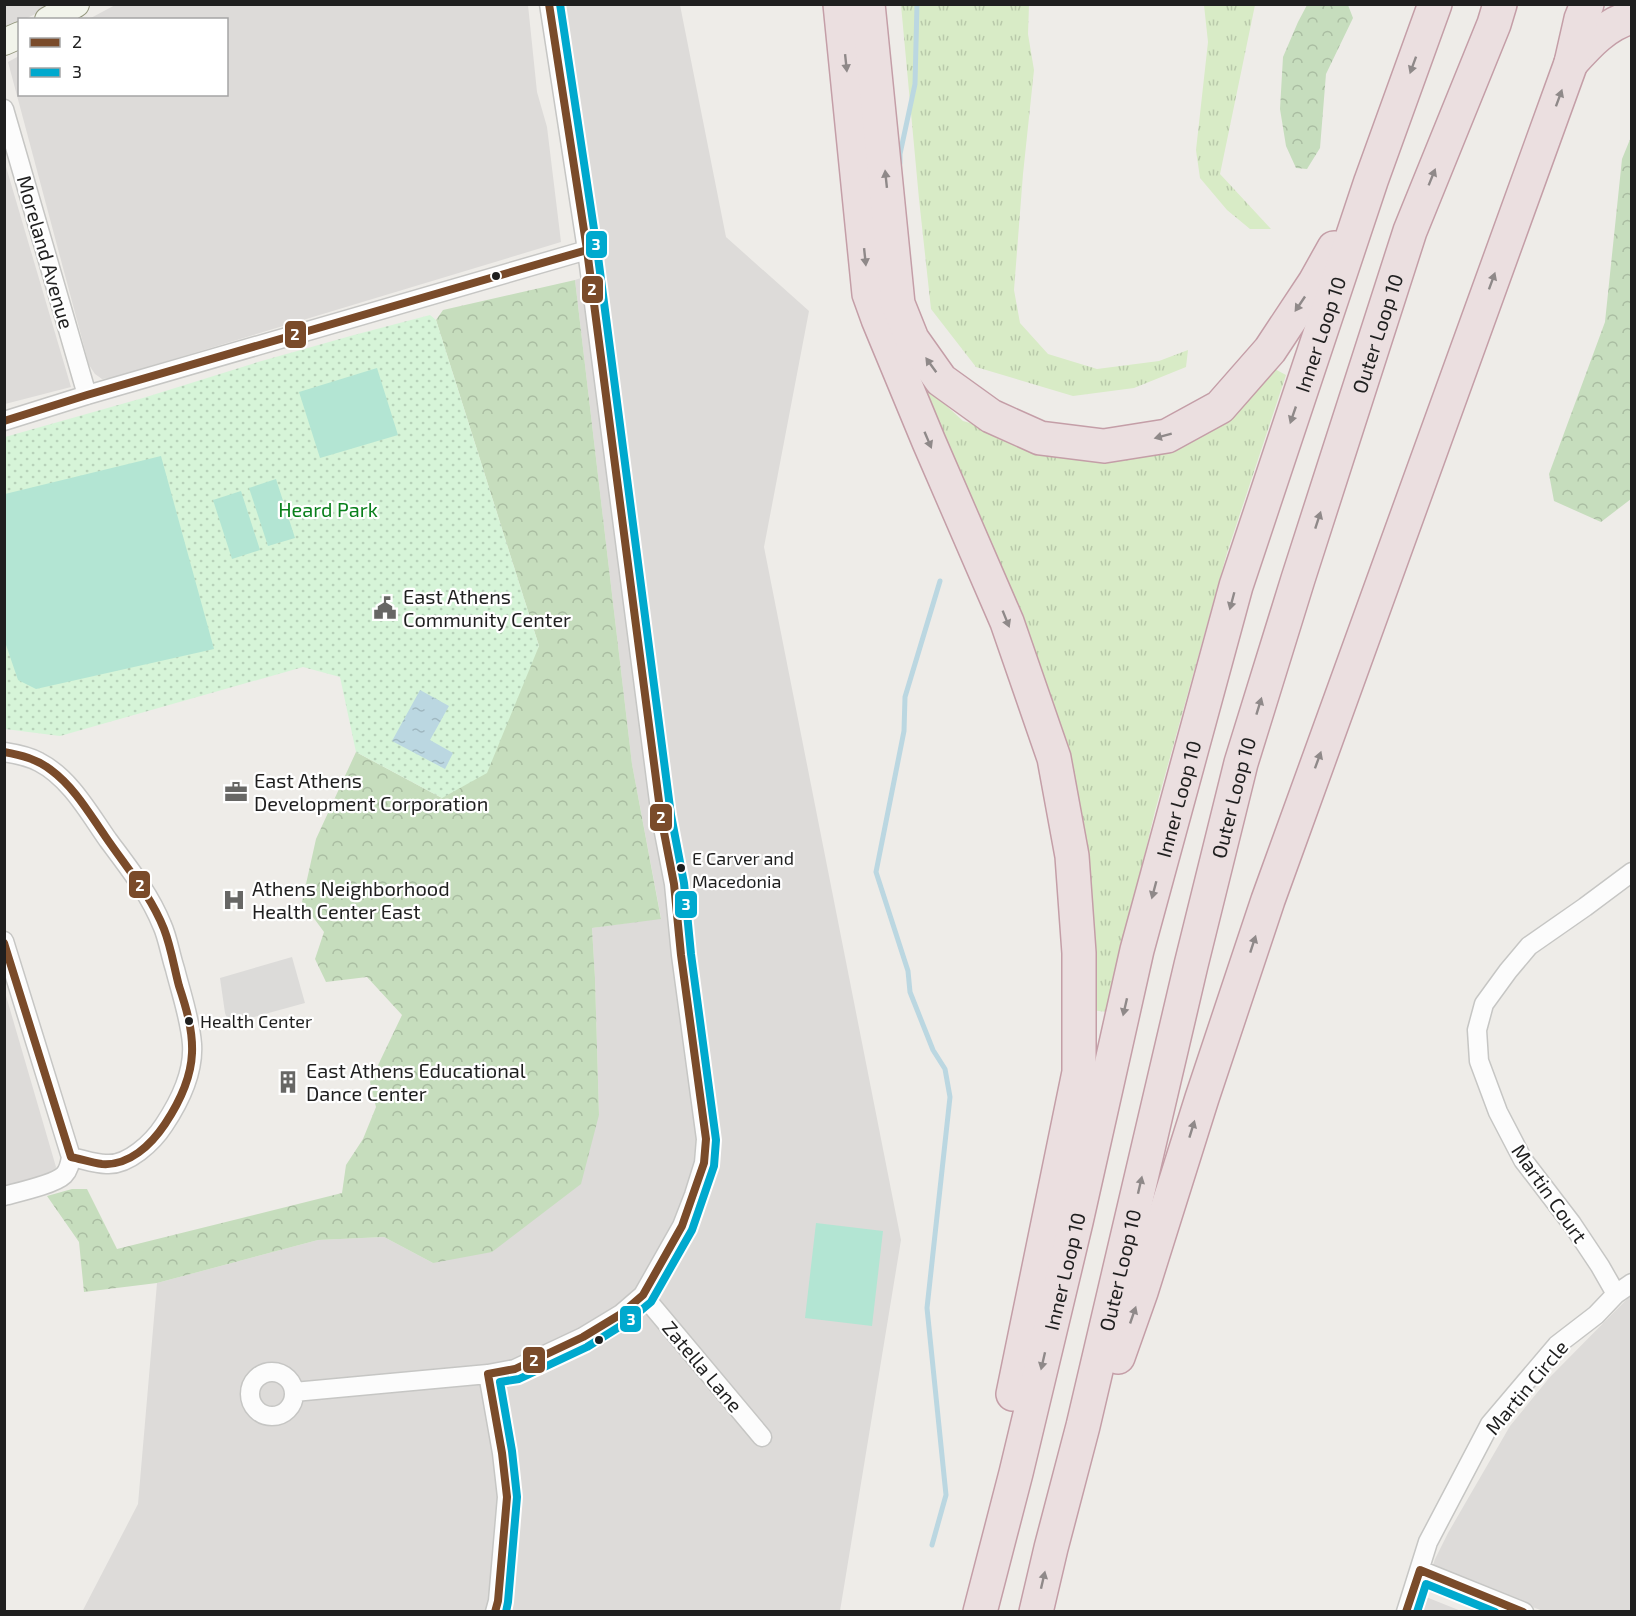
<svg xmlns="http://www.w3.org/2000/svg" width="1636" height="1616" font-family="'Exo 2',sans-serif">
  <defs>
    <pattern id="grass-tufts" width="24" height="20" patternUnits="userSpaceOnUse" patternTransform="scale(1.5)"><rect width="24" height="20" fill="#d8ebc6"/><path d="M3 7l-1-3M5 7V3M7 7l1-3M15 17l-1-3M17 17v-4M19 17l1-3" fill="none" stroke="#b9c9aa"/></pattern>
    <pattern id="forest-crowns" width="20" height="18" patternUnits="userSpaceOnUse" patternTransform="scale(1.5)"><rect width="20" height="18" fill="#c6ddbd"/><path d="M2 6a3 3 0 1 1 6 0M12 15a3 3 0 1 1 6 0" fill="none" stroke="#aabda2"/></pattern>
    <pattern id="park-dots" width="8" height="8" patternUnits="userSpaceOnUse" patternTransform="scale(1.5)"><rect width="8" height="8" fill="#d6f4d8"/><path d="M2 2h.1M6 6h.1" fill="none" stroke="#b7d1b9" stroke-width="1.8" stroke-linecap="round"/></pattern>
    <pattern id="water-ripples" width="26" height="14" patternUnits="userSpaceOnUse" patternTransform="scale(1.5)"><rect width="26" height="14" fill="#bbd7e1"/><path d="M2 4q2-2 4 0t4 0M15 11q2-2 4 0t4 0" fill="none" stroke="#a0b8c1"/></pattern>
  </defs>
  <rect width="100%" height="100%" fill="#eeece8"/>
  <!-- residential -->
  <path fill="#dddbd9" d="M117,4L528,5L537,92L547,127L561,242L111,378L102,379L95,374L89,365L8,62L19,56L20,94H226V20L89,19Z
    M5,5H54L25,19L20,20L19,22L5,30Z
    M560,5H680L726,237L809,311L764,547L901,1240L840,1611L82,1612L138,1504L157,1283L318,1240L384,1237L433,1263L599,1115L595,978L592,928L661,918L632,764L575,280L601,271Z
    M4,160L71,387L5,404H4Z
    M4,989L56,1167L53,1176L4,1187Z
    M1631,1295V1611H1543L1432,1568L1435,1559L1448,1533L1510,1426L1550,1377Z
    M1421,1595L1461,1611L1414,1612Z"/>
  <!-- religious -->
  <path fill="#dcdbd9" d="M292,957L305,1003L229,1024L225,1013L220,978Z"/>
  <!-- grass -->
  <path fill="url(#grass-tufts)" d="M901,5H1029L1028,34L1034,70L1023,174L1014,290L1020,323L1048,354L1097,369L1159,361L1188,350L1186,367L1134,388L1073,396L976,367L931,309L919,199Z
    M1204,5H1255L1220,174L1271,229H1250L1227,210L1200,178L1196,150L1208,42Z
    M1269,366L1286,375L1227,553L1155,811L1107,1012L1091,1010L1084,857L911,369L938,398L963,421L1089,457Z"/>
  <!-- forest -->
  <path fill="url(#forest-crowns)" d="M1307,5H1348L1353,18L1326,74L1320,148L1307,169L1296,168L1286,146L1280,109L1283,57L1298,22Z
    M1631,137V499L1601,522L1554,501L1549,474L1605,322L1622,159Z
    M575,280L632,764L661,919L592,928L595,978L599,1115L581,1184L492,1252L433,1263L384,1237L318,1240L157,1283L84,1292L79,1242L47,1196L72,1189H87L117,1249L342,1193L346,1165L363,1139L376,1107L370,1082L402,1015L367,977L326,982L315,959L324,932L302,902L316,839L356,752L442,798L539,646L436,320L443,310Z"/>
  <!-- park -->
  <path fill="url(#park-dots)" d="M430,315L436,320L539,646L487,773L442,798L356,752L340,677L303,667L60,736L5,729V437L143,398L258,362L354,335Z"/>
  <!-- pitch -->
  <path fill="#b3e5d3" d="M377,368L398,435L320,458L299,392Z
    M161,456L214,649L36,689L18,680L5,642V494Z
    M276,479L295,538L268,546L249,488Z
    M241,491L260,550L232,559L213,500Z
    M816,1223L883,1231L872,1326L805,1318Z"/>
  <!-- water -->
  <path fill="url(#water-ripples)" d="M420,690L449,706L430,740L453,753L445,769L392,741Z"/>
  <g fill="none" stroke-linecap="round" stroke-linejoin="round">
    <!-- stream -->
    <path stroke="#bbd7e1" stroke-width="5" d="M900,163V154L915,84L917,4
      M932,1545L946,1495L927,1308L950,1097L945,1069L933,1050L910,992L908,971L876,872L904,731L905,697L940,581"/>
    <!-- street casing -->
    <g stroke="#c6c6c4" stroke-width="21">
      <path id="street" d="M4,109L87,395
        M4,421L87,395L587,250
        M4,752C17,754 28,756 39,762C70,778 89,813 108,840C128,867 149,893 162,925C168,938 170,954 175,969C181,993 190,1018 192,1044C194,1073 180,1101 164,1125C153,1142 128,1166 106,1164C95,1164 82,1159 71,1157
        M4,941L71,1157C70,1163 69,1170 64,1175C55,1184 19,1192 4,1196
        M1616,1294L1600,1266L1572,1224L1523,1160L1498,1112L1479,1061L1477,1030L1484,1004L1508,971L1529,946L1585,907L1632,872
        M643,1295L762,1437
        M250 1394a22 22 0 1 1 44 0a22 22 0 1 1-44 0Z
        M488,1374L502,1453L507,1497L498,1601L495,1612
        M294,1392L488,1374L515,1369L583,1337L621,1314L643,1295L682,1226L694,1195L704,1163L706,1139L681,955L674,884L661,817L587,250L549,4
        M1420,1570L1524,1612
        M1406,1612L1428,1542L1490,1424L1557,1345L1596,1315L1616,1294L1632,1283"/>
    </g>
    <!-- secondary casing -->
    <g stroke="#95987f" stroke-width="28">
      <path id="secondary" d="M48,20L76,4
        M4,42L20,35"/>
    </g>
    <!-- highway casing -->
    <g stroke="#c49ea7" stroke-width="36">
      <g id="highway">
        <path d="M840,4L869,294L878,319L929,442L1007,622L1054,758L1072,856L1079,953V1072L1013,1394"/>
        <path d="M868,4L898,304L912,339L941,380L991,416L1040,438L1104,446L1167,436L1220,407L1270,350L1315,282L1334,248"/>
        <path d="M1571,63C1588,44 1606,24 1632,17"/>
        <path d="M1118,1357L1141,1292L1202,1098L1268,900L1571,63L1581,19L1587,4"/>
        <path id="s1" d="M980,1612L1016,1473L1076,1222L1137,950L1236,586L1371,181L1435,4"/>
        <path id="s2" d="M1036,1612L1051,1548L1083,1426L1191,965L1241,763L1298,579L1410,231L1494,24L1500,4"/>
      </g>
    </g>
    <!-- street -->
    <use href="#street" stroke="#fcfcfc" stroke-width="18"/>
    <!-- secondary -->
    <use href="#secondary" stroke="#f2f4eb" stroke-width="26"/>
    <!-- highway -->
    <use href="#highway" stroke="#ebdfe0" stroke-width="33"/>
    <!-- bus-1 casing -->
    <g stroke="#fff" stroke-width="12">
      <path id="bus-1" d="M4,421L87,395L587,250
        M4,752C21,755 37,759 51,770C74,787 89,813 105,836C126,867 150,894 164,929C171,947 174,967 179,986C186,1007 193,1030 192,1053C191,1079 179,1103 165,1124C151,1145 129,1166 102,1164C92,1163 81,1159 71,1157L4,943
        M495,1612L498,1601L507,1497L502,1453L488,1374L515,1369L583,1337L621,1314L643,1295L682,1226L704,1163L706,1139L681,955L674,884L661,817L587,250L549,4
        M1406,1612L1420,1570L1523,1612"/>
    </g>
    <!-- bus-2 casing -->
    <g stroke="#fff" stroke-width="12">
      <path id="bus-2" d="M506,1612L508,1602L517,1497L512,1451L500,1382L519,1379L587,1347L627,1322L651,1302L692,1230L714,1166L716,1140L691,954L684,883L671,815L597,249L560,4
        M1417,1612L1426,1584L1495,1612"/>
    </g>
    <!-- bus-1 -->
    <use href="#bus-1" stroke="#7a4b2a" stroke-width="8"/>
    <!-- bus-2 -->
    <use href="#bus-2" stroke="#00a9ce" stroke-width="8"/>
  </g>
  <!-- one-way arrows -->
  <defs><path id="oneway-solid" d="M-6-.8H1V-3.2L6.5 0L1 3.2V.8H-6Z" transform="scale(1.5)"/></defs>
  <g fill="#8f8989">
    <use href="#oneway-solid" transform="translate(846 63) rotate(84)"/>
    <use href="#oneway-solid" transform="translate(1413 65) rotate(110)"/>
    <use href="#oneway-solid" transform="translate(1559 98) rotate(-70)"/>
    <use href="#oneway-solid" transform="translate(1432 177) rotate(-68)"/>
    <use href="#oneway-solid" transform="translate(886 179) rotate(-96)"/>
    <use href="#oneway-solid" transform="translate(865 257) rotate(84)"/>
    <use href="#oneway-solid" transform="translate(1492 281) rotate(-70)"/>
    <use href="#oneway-solid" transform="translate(1300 304) rotate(124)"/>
    <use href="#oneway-solid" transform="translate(931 365) rotate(-126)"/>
    <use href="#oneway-solid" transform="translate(1293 415) rotate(109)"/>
    <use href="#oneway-solid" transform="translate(1163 436) rotate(165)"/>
    <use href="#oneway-solid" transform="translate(928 440) rotate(67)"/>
    <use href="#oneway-solid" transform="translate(1318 520) rotate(-72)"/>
    <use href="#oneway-solid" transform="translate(1232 601) rotate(105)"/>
    <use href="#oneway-solid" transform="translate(1006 619) rotate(68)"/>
    <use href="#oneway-solid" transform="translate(1259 706) rotate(-73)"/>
    <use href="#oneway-solid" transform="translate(1318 760) rotate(-70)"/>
    <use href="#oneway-solid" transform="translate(1154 890) rotate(105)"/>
    <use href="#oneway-solid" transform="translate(1253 944) rotate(-72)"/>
    <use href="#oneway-solid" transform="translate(1125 1007) rotate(103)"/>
    <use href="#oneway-solid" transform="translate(1192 1129) rotate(-73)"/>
    <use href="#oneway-solid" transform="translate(1140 1185) rotate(-77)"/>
    <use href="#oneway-solid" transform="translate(1133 1315) rotate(-71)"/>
    <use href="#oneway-solid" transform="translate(1043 1361) rotate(103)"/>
    <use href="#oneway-solid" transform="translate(1043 1580) rotate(-77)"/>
  </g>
  <!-- icons -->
  <defs>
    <g id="civic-bare" transform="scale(1.8)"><path d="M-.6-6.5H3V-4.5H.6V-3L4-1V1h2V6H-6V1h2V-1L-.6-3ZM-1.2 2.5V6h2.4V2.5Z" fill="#676765" stroke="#fff" stroke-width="2.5" paint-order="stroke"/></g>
    <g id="office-bare" transform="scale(1.8)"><path d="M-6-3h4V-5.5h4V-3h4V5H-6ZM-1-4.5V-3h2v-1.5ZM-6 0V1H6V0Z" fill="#676765" stroke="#fff" stroke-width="2.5" paint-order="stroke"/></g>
    <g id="hospital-bare" transform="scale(1.8)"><path d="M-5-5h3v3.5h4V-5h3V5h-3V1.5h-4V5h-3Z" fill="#676765" stroke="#fff" stroke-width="2.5" paint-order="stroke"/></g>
    <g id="building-bare" transform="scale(1.8)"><path d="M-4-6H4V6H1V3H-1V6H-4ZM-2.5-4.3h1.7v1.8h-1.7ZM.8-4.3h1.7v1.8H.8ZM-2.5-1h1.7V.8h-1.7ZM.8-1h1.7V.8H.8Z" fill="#676765" stroke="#fff" stroke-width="2.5" paint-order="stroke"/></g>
  </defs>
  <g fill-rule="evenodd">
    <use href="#civic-bare" x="385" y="608"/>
    <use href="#office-bare" x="236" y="792"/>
    <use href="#hospital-bare" x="234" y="900"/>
    <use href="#building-bare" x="288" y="1082"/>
  </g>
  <!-- markers -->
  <g fill="#1f1f1f" stroke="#fff" stroke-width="2">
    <circle cx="496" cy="276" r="5"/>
    <circle cx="681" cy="868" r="5"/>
    <circle cx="189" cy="1021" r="5"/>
    <circle cx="599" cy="1340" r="5"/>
  </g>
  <g text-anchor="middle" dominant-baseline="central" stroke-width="4.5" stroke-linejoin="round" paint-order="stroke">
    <!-- bus labels -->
    <g font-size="18" fill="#1f1f1f" stroke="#fff" text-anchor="start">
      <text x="692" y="858">E Carver and<tspan x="692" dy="23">Macedonia</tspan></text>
      <text x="200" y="1021">Health Center</text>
    </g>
    <!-- street labels -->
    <g font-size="20" fill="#1f1f1f" stroke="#fff">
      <text transform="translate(46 252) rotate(74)">Moreland Avenue</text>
      <text stroke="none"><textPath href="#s2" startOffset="1324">Outer Loop 10</textPath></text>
      <text stroke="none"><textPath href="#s1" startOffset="1323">Inner Loop 10</textPath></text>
      <text stroke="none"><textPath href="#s2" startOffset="838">Outer Loop 10</textPath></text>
      <text stroke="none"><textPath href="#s1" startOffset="837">Inner Loop 10</textPath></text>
      <text transform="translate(1550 1193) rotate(55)">Martin Court</text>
      <text stroke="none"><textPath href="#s2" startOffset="352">Outer Loop 10</textPath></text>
      <text stroke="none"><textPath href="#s1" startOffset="351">Inner Loop 10</textPath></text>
      <text transform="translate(703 1366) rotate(50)">Zatella Lane</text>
      <text transform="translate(1526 1387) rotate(-50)">Martin Circle</text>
    </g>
    <!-- park labels -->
    <g font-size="20" fill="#0a801c" stroke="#fff">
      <text x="328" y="509">Heard Park</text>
    </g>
    <!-- poi labels -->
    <g font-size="20" fill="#1f1f1f" stroke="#fff" text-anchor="start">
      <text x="403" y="596">East Athens<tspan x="403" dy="23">Community Center</tspan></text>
      <text x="254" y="780">East Athens<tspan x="254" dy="23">Development Corporation</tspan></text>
      <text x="252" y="888">Athens Neighborhood<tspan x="252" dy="23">Health Center East</tspan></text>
      <text x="306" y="1070">East Athens Educational<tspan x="306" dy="23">Dance Center</tspan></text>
    </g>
  </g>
  <g stroke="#fff" stroke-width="2">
    <rect x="585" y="230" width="23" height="29" rx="6" fill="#00a9ce"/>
    <rect x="581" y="275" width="23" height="29" rx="6" fill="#7a4b2a"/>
    <rect x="284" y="320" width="23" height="29" rx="6" fill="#7a4b2a"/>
    <rect x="649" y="803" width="24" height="29" rx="6" fill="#7a4b2a"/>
    <rect x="128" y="870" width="23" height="29" rx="6" fill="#7a4b2a"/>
    <rect x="674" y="890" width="24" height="29" rx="6" fill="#00a9ce"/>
    <rect x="619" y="1305" width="23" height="28" rx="6" fill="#00a9ce"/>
    <rect x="522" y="1346" width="24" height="28" rx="6" fill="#7a4b2a"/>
  </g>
  <g font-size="16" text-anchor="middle" font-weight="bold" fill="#fff">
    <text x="596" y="250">3</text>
    <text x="592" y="295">2</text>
    <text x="295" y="340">2</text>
    <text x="661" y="823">2</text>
    <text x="140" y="891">2</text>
    <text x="686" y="910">3</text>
    <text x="631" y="1325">3</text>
    <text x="534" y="1366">2</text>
  </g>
  <!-- border -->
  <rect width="1636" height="1616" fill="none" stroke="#1f1f1f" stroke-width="12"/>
  <!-- legend -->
  <rect x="18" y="18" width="210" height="78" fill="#ffffff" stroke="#a5a5a5" stroke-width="1.5"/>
  <rect x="30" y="38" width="30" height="9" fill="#7a4b2a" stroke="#a5a5a5" stroke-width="1.5"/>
  <text x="72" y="48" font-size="18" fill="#1f1f1f">2</text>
  <rect x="30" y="68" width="30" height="9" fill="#00a9ce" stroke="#a5a5a5" stroke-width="1.5"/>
  <text x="72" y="78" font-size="18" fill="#1f1f1f">3</text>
</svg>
